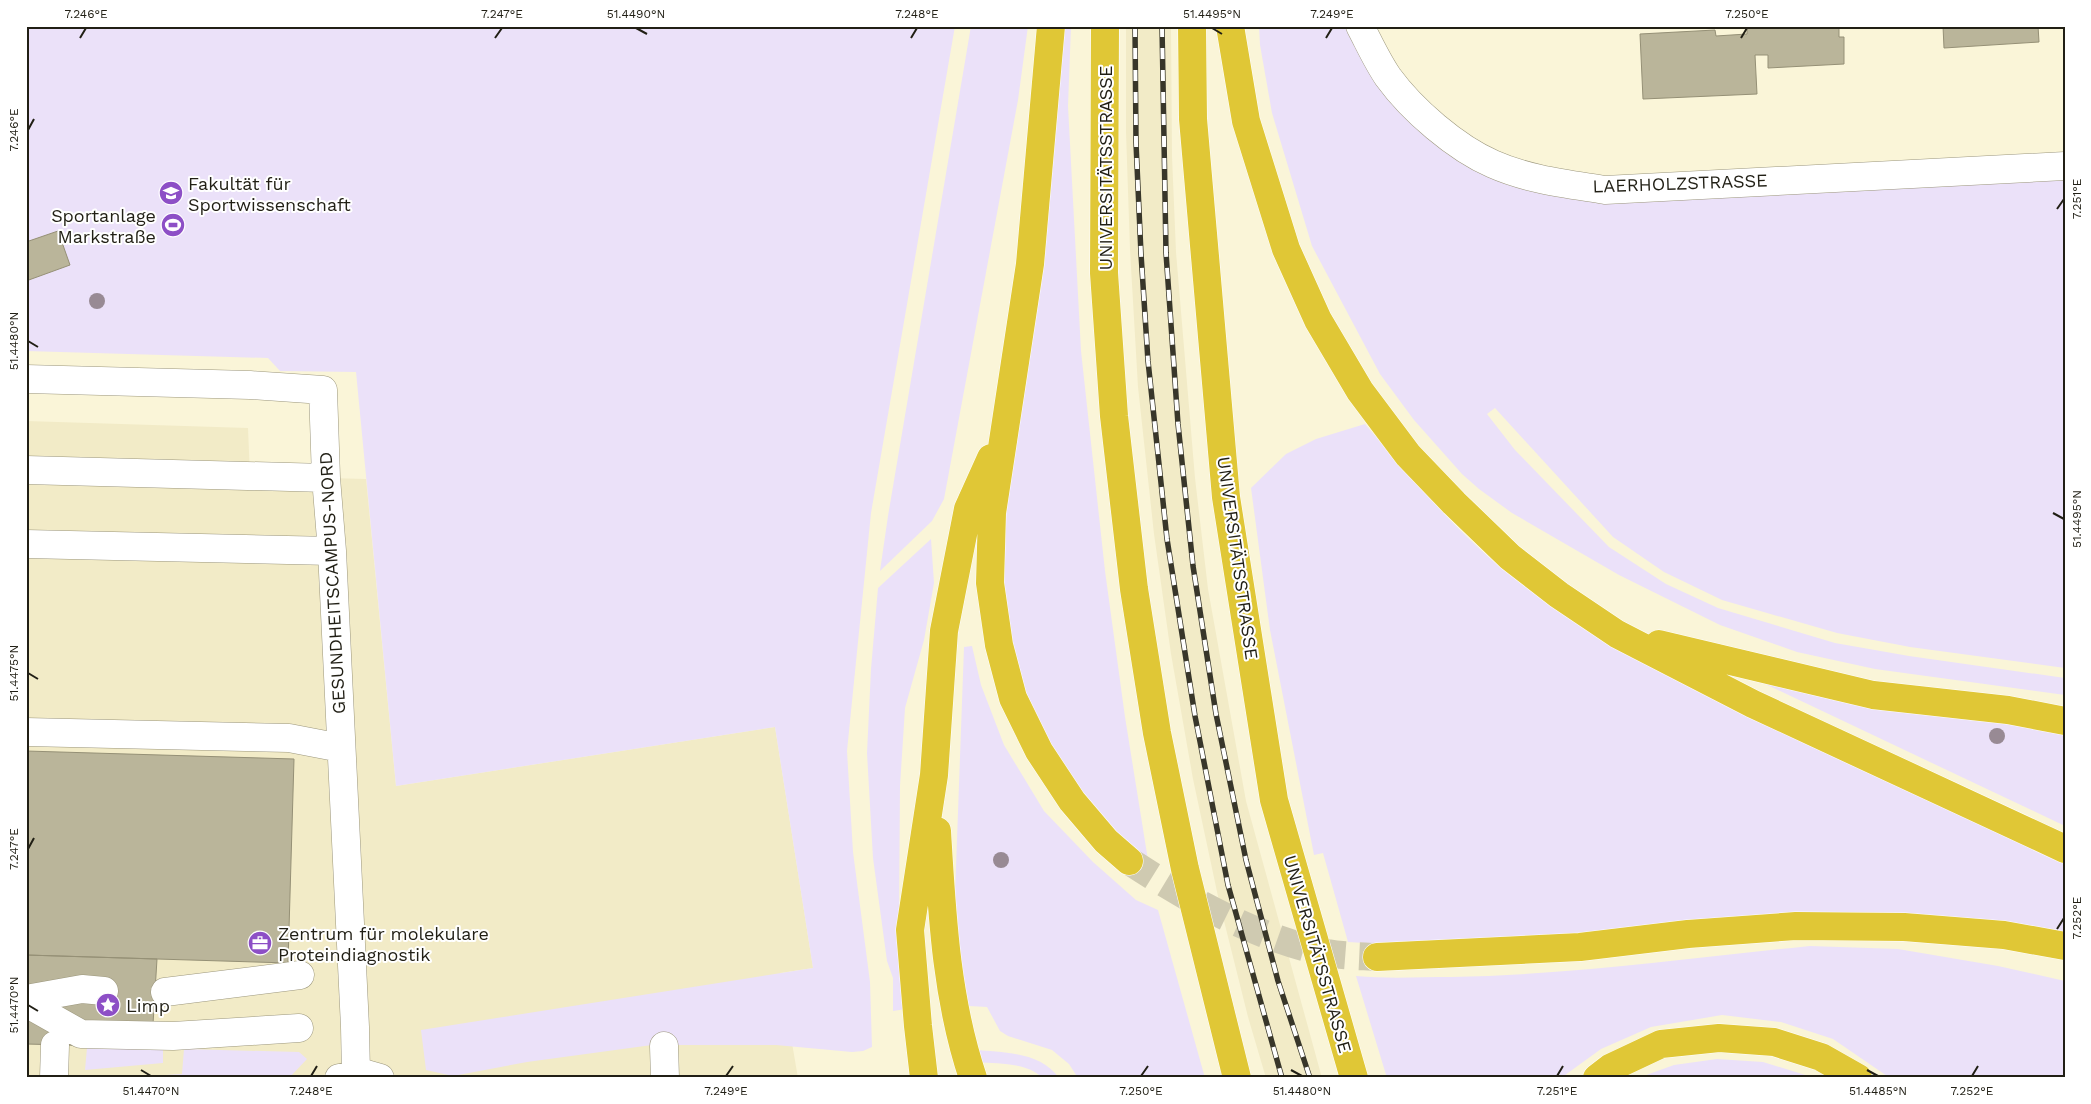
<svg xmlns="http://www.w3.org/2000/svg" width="2091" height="1104" font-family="'Work Sans',sans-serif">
  <rect width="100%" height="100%" fill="#faf5d8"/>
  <!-- built -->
  <path fill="#f2ebc7" d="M1126,26H1171L1172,156L1176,252L1195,478L1208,589L1246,801L1322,1078H1266L1248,1017L1219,901L1193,779L1171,654L1154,534L1138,387L1130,250L1126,132Z
    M26,421L248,428L250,476L366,479L396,786L775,727L813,968L780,973L798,1078H26Z"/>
  <!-- green -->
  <path fill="#ebe1f9" d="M26,26H955L871,513L847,751L853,852L870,982L872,1047L863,1051L852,1052L776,1045H652L527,1062L453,1076L426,1070L421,1030L813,968L775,727L396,786L356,372L280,371L268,358L26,351Z
    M971,26H1028L1018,100L944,499L932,521L880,571L888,516Z
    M1065,26H1071L1068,106L1081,351L1105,571L1125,717L1148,860L1112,830L1080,791L1051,747L1028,700L1010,648L1002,586L1004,489L1045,212Z
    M1259,26H1346L1364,60L1550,194L2065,179V668L1910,647L1837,633L1722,600L1664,572L1613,537L1495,408L1487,414L1515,450L1609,547L1666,584L1718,608L1835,643L1909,656L2065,678V695L1875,669L1797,652L1720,625L1619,575L1512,513L1479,489L1462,474L1414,420L1380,374L1312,246L1272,113L1260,45Z
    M1365,424C1414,482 1463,540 1524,586C1600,643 1686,684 1772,725C1870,771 1968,815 2065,863V935L1579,933L1380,944L1348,942L1323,853L1314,855L1270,630L1251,488L1286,454L1316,439Z
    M931,539L934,583L924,640L905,708L900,786L899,911L906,1009L893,1011V978L887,961L873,858L867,753L871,669L878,588Z
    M972,646L981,685L1004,745L1044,811L1093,862L1136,900L1158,910L1205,1078H1078L1069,1064L1052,1050L1008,1036L1000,1031L987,1007L969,1006L954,922L964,647Z
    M1761,682L2065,730V826Z
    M1810,946L1898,949L1998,966L2065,981V1078H1890L1833,1039L1781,1022L1722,1015L1651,1027L1601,1049L1561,1078H1387L1356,976C1388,979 1419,977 1451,977C1571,975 1690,958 1810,946Z
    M87,1048H163V1063L85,1070Z
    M184,1049L299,1052L307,1059L289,1078H114L182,1074Z
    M975,1050C1002,1052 1041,1052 1059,1078H1043C1026,1062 999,1064 977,1062Z
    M1717,1059L1763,1062L1815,1078H1638L1674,1065Z"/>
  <!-- building -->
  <path fill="#bab59a" stroke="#959076" d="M1747,26H1835V28H1839V37H1844V64L1768,68V55H1755L1757,94L1643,99L1640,34L1715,30L1716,36L1747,34Z
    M1835,26H1873L1835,28Z
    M1943,26H2038L2039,42L1944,48Z
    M58,231L70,265L26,281V242Z
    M26,751L294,759L288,963L26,955Z
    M26,955L157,959L153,1024L141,1047L26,1044Z"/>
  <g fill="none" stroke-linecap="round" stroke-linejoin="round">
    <!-- highway-tunnel -->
    <path stroke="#cfcab1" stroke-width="28" stroke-dasharray="28 14" stroke-linecap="butt" d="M1129,861C1191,901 1254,937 1327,953C1343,956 1360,956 1377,957"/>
    <!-- minor casing -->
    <g stroke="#9c977d" stroke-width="29">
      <path id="minor" d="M1360,26C1369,43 1377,61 1388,77C1412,110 1456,148 1493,164C1529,180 1568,184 1605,190L2065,166
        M26,379L250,385L323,390L326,478L332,551L355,1027L356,1074
        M26,470L326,478
        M26,544L332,551
        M26,732L289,738L341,748
        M165,992L300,975
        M26,999L82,989L104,991
        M26,1003L81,1034L173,1036L299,1028
        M664,1046L665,1078
        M54,1078L55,1045
        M339,1078L366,1074L380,1078"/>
    </g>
    <!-- highway casing -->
    <g stroke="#fff" stroke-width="29">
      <path id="highway" d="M1051,26L1030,264L992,513L990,583L999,645L1013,698L1039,751L1072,801L1106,841L1129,861
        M1105,26L1104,273L1114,416L1134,589L1157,733L1185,869L1237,1078
        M1192,26L1193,119L1226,497L1274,800L1354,1078
        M1230,26L1246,121L1286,249L1318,320L1360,391L1408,455L1454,503L1510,557L1559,595L1617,634L1753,704L2065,849
        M1659,644L1873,695L2008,710L2065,721
        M937,831C942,914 946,998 973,1078
        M1377,957L1580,947L1688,934L1796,926L1904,927L2004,935L2065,946
        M924,1078L918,1026L910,930L934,775L944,631L968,509L991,458
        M1597,1078L1610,1068L1661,1044L1719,1038L1774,1042L1821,1057L1858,1078"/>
    </g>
    <!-- minor -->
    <use href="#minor" stroke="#fff" stroke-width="28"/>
    <!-- highway -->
    <use href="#highway" stroke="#e0c736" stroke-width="28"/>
    <!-- rail casing -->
    <g stroke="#38362a" stroke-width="5.5">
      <path id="rail" d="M1135,26L1136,143L1141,254L1148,361L1167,539L1195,716L1228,885L1282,1078
        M1162,26L1166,253L1178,424L1193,566L1216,714L1246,860L1278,981L1310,1078"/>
    </g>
    <!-- rail -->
    <use href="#rail" stroke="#fff" stroke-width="4" stroke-dasharray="11" stroke-linecap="butt"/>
  </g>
  <!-- trees -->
  <g fill="#988a94">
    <circle cx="97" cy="301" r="8"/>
    <circle cx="1997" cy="736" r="8"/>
    <circle cx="1001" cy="860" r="8"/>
  </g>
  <!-- ticks -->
  <path fill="none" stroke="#211f15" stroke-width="2" d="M636,28L647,34M1212,28L1222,34M80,38L86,28M495,38L502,28M911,38L917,28M1326,38L1332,28M1741,38L1747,28M28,130L34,119M2057,209L2064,199M28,341L38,347M2053,513L2064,519M28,673L38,679M28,849L34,838M2057,929L2064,918M28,1005L38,1011M141,1070L151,1076M1291,1070L1302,1076M1867,1070L1878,1076M311,1076L317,1066M726,1076L733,1066M1141,1076L1148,1066M1557,1076L1563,1066M1972,1076L1978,1066"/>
  <!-- icons -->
  <defs>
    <g id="university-disc" transform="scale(1.25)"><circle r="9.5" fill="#8d4fc6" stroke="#fff"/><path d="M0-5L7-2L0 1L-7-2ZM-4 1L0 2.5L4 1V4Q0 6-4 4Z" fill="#fff"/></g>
    <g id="stadium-disc" transform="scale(1.25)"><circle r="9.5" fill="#8d4fc6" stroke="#fff"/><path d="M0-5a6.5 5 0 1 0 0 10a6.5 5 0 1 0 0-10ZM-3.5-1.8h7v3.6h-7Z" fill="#fff"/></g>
    <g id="office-disc" transform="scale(1.25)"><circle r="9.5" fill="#8d4fc6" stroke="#fff"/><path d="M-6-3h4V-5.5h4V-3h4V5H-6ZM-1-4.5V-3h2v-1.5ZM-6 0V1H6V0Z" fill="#fff"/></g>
    <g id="sight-disc" transform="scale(1.25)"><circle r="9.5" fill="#8d4fc6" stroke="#fff"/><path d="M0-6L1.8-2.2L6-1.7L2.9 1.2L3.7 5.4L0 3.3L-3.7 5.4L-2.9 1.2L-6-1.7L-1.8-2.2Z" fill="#fff"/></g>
  </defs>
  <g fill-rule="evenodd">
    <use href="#university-disc" x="171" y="193"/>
    <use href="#stadium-disc" x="173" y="225"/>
    <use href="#office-disc" x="260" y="943"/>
    <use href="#sight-disc" x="108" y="1005"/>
  </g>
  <g text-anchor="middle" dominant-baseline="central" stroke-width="4" stroke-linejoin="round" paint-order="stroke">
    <!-- street labels -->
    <g font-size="18" fill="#211f15" stroke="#fff">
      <text transform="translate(1105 168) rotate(-90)">UNIVERSITÄTSSTRASSE</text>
      <text transform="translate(1680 183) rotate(-2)">LAERHOLZSTRASSE</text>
      <text transform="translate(1238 558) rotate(82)">UNIVERSITÄTSSTRASSE</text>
      <text transform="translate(332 583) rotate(-93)">GESUNDHEITSCAMPUS-NORD</text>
      <text transform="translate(1318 954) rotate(74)">UNIVERSITÄTSSTRASSE</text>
    </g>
    <!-- poi labels -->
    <g font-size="18" fill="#211f15" stroke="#fff" text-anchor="start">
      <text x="188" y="183">Fakultät für<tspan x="188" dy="21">Sportwissenschaft</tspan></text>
      <text x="156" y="215" text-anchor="end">Sportanlage<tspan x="156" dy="21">Markstraße</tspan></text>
      <text x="278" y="933">Zentrum für molekulare<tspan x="278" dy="21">Proteindiagnostik</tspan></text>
      <text x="126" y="1005">Limp</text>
    </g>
  </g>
  <!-- border -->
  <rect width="2091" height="1104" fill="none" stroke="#ffffff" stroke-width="55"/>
  <rect x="28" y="28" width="2036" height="1048" fill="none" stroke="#211f15" stroke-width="2"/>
  <g font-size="12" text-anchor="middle" fill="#211f15">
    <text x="86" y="18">7.246°E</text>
    <text x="502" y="18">7.247°E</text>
    <text x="636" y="18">51.4490°N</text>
    <text x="917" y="18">7.248°E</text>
    <text x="1212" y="18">51.4495°N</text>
    <text x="1332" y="18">7.249°E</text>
    <text x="1747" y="18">7.250°E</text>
    <text transform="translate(14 130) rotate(-90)" y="4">7.246°E</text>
    <text transform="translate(2077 199) rotate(-90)" y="4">7.251°E</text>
    <text transform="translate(14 341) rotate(-90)" y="4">51.4480°N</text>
    <text transform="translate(2077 519) rotate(-90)" y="4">51.4495°N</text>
    <text transform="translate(14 673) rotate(-90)" y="4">51.4475°N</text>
    <text transform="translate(14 849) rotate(-90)" y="4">7.247°E</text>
    <text transform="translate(2077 918) rotate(-90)" y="4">7.252°E</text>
    <text transform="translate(14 1005) rotate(-90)" y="4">51.4470°N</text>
    <text x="151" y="1095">51.4470°N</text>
    <text x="311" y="1095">7.248°E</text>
    <text x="726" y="1095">7.249°E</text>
    <text x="1141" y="1095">7.250°E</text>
    <text x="1302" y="1095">51.4480°N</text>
    <text x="1557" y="1095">7.251°E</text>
    <text x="1878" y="1095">51.4485°N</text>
    <text x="1972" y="1095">7.252°E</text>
  </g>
</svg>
